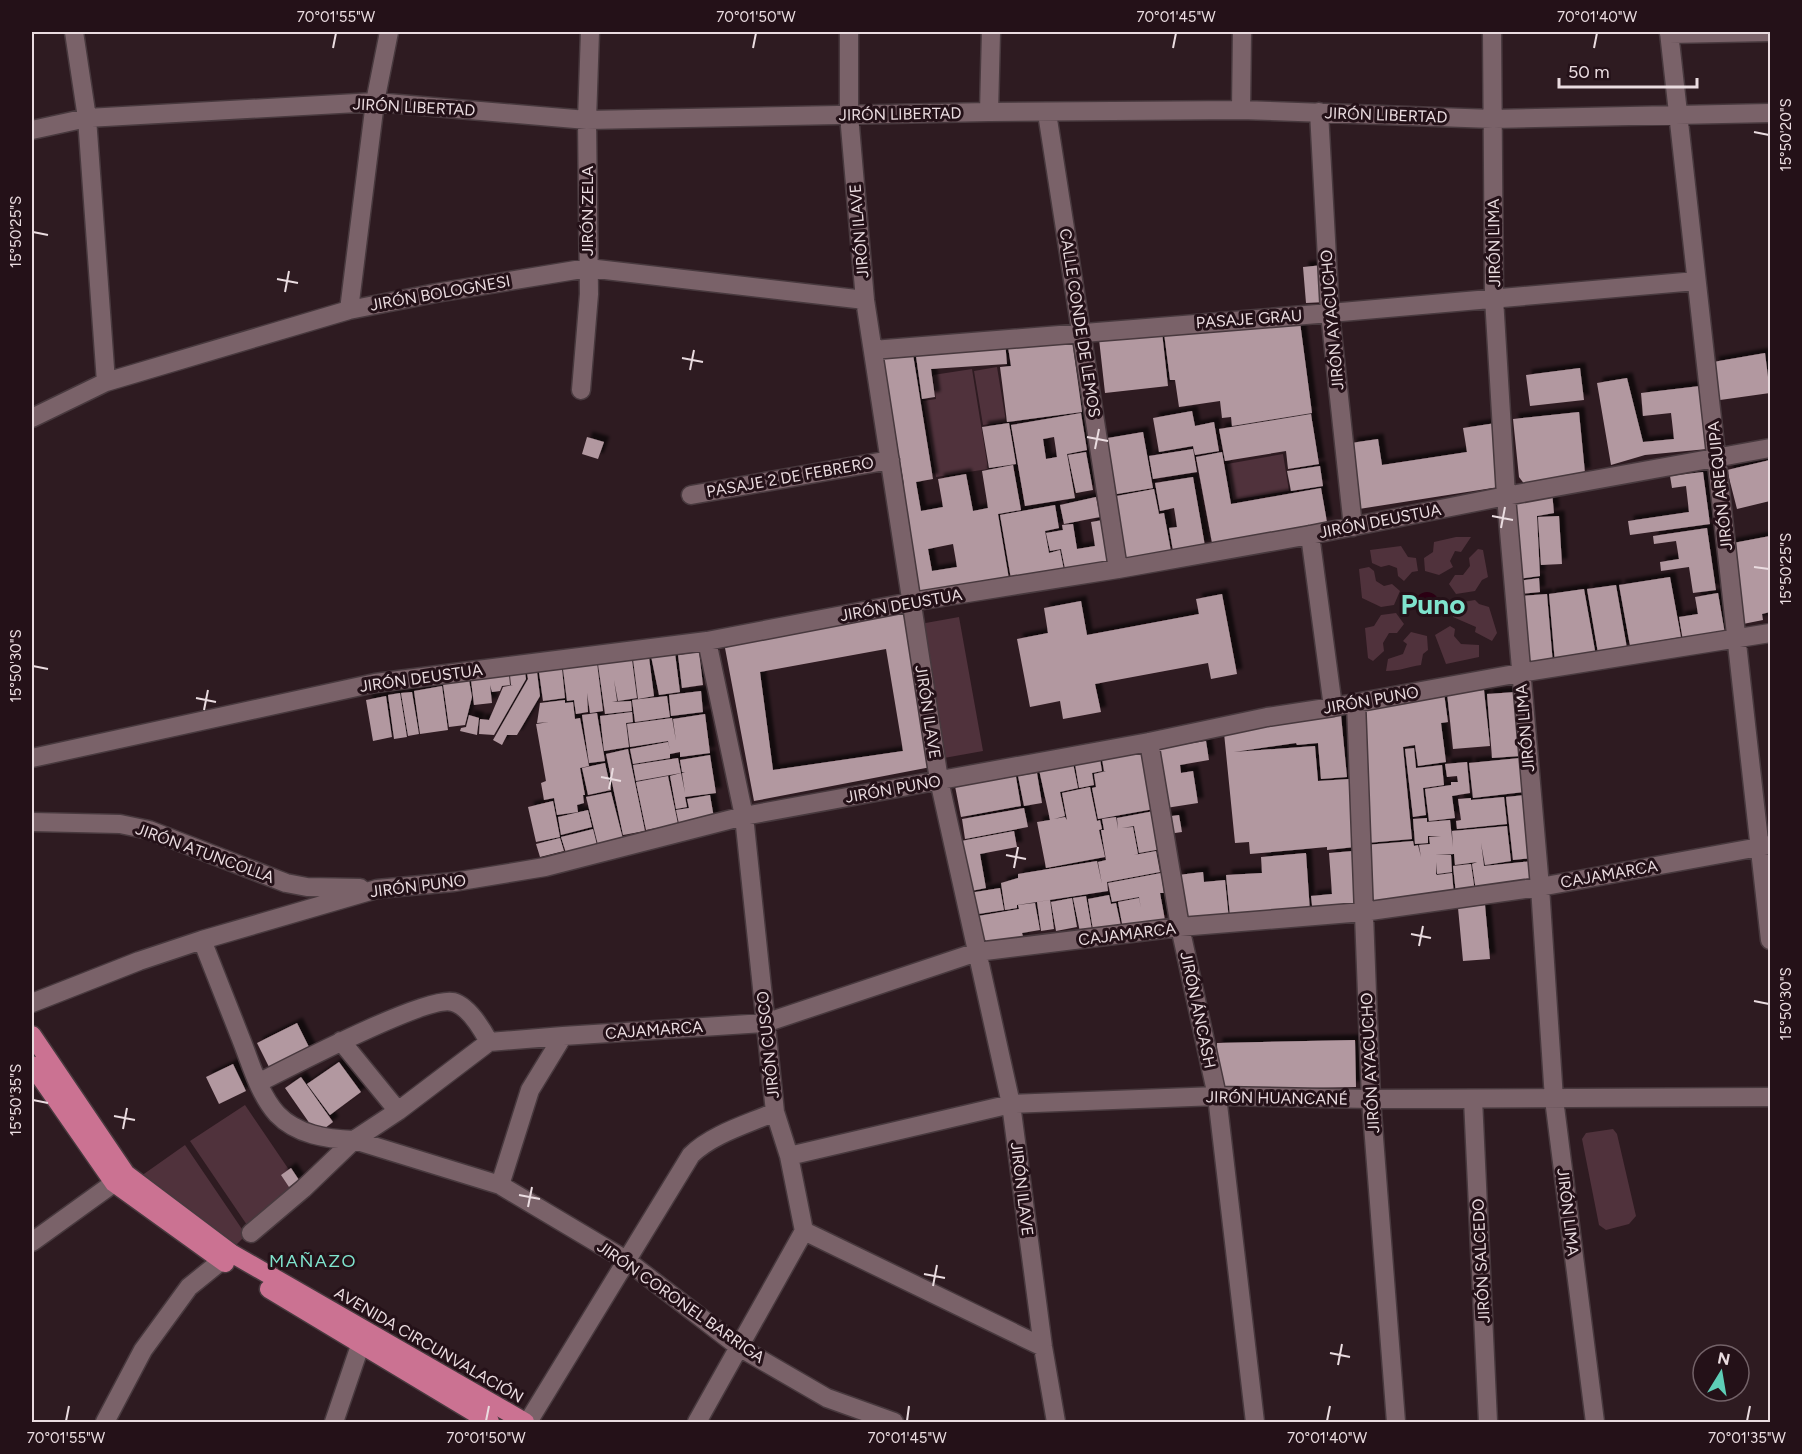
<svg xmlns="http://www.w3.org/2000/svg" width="1802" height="1454" font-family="Figtree,sans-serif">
  <defs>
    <filter id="shadow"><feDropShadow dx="5.5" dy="-5.5" stdDeviation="1.5" flood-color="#0009"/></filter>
  </defs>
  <rect width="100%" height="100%" fill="#2e1b21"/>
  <!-- green -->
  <path fill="#50323c" d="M997,367L1006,422L983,425L974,371Z
    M972,369L988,469L936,477L923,401L936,399L933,375Z
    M1283,454L1289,491L1233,500L1227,464Z
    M1456,537H1471L1461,552L1455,551L1450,561L1453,567L1439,575L1425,571L1424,558L1433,552L1434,542Z
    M1401,546L1408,557L1416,558L1418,571L1412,572L1404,581L1398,576L1397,568L1389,565L1381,567L1372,563L1370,550Z
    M1478,549L1483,550L1488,577L1482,580L1475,591L1456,594L1449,584L1455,575H1463L1470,566L1469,558Z
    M1369,567L1374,571L1376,581L1384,586L1392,584L1400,591L1394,605L1381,607L1362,598L1359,569Z
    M1475,600L1479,604L1489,607L1497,633L1492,641L1475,632L1476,627L1453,617L1457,603Z
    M1396,613L1404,624L1397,633H1389L1383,643L1384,651L1373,661L1368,658L1365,628L1374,626L1381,615Z
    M959,617L983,751L944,758L920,624Z
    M1450,626L1455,629L1454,636L1461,644L1479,645V657L1446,664L1435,635Z
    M1411,632L1427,636L1428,650L1423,654L1421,665C1408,667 1399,671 1386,671L1388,659L1403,654L1407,644L1403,641Z
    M245,1105L302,1189L247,1225L190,1141Z
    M1613,1129L1617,1134L1636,1216L1629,1224L1606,1230L1599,1225L1582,1139L1586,1133Z
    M185,1145L246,1235L236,1245L141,1176Z"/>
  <!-- water -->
  <path fill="#2b0013" d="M1415 604a12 12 0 1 1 24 0a12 12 0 1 1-24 0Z"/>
  <!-- building -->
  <path fill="#b298a0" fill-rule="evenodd" filter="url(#shadow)" d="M1324,265L1326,302L1306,303L1303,267Z
    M1300,322L1312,413L1232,426L1231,417L1222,418L1220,401L1179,407L1175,380H1170L1164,333Z
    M1162,332L1168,386L1105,393L1099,339Z
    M1072,339L1082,412L1007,422L1000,367L1011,366L1008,347Z
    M1005,341L1007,364L931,369L935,397L922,399L915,349Z
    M912,348L933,479L916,482L921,511L943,507L938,479L966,474L973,511L988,508L982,471L1013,465L1021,510L998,514L1009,579L915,596L896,486L904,485L882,353ZM953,544L957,567L932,571L928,549Z
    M1765,353L1770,393L1720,400L1713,362Z
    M1580,368L1584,400L1530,406L1526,375Z
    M1627,378L1643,442L1674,439L1671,413L1643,416L1641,393L1700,386L1707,449L1645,455L1611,465L1597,383Z
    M1192,411L1195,426L1214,422L1219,451L1195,455L1193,446L1159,452L1153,418Z
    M1579,412L1585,473L1525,485L1519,477L1513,419Z
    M1081,413L1087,450L1067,454L1075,498L1025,506L1011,425ZM1054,437L1057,457L1046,459L1043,439Z
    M1311,414L1319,464L1288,469L1286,451L1225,461L1219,429Z
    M1009,423L1016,464L989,468L982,427Z
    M1496,423L1505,486L1359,509L1351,443L1378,439L1382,465L1467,452L1463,428Z
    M1143,432L1153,488L1111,495L1102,439Z
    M587,437L604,442L598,459L582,454Z
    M1193,449L1197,472L1153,479L1149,456Z
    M1086,452L1093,490L1076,493L1068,455Z
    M1222,452L1231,504L1321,488L1327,522L1212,543L1196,457Z
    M1770,460V501L1737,509L1727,470Z
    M1320,466L1323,486L1291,491L1287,471Z
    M1703,472L1710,524L1630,535L1628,521L1689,512L1686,486L1672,488L1670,476Z
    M1193,477L1205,546L1173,551L1169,528L1177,527L1174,508L1160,511L1155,483Z
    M1154,489L1159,514L1164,513L1171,551L1122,559L1111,497Z
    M1552,492L1554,513L1537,516L1540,576L1518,579L1515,499Z
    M1096,497L1100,517L1064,524L1060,505Z
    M1055,505L1059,528L1045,531L1049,553L1060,550L1064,570L1011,579L1000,515Z
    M1559,516L1562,564L1541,565L1538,517Z
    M1103,520L1111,561L1065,569L1061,549L1050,551L1046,533L1063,530L1062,525L1073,524L1077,549L1095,546L1091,522Z
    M1707,528L1716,590L1693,593L1689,567L1661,571L1660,562L1679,559L1676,541L1654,544L1653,536Z
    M1770,536V612L1762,614L1763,620L1743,624L1728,544Z
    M1670,577L1681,637L1630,646L1619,585Z
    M1539,578L1540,592L1520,594L1518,581Z
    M1616,585L1627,648L1598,653L1587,589Z
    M1584,589L1596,656L1555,663L1549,594Z
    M1718,593L1725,634L1683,641L1679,617L1698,614L1695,597Z
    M1222,594L1237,674L1211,679L1208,663L1095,684L1101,712L1063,719L1060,701L1030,707L1017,639L1048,633L1044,608L1081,601L1087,635L1199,614L1196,599Z
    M1547,594L1553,664L1527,666L1520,596Z
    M903,612L931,767L754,801L725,648L745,641ZM886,649L903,751L773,770L760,672Z
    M699,652L703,685L682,688L678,655Z
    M675,653L680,692L659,695L651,656Z
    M649,657L654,696L638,699L633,659Z
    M632,660L637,698L618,701L614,680L617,701L612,702L631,701L632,711L605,714L598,664Z
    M597,663L603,711L590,713L587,693L588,712L576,714L574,700L567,701L563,669Z
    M562,669L565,698L543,701L539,672Z
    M525,672L526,679L494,735L479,734L480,719L489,720L503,687L513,685H511L510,675Z
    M537,672L540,696L517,735H507L502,745L493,740L528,679L527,673Z
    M509,675L510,685L502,686L500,691L492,692L490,685L492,703L474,705L471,680Z
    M469,680L472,697L465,725L449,727L443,684Z
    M442,686L448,730L420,734L414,691Z
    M1484,690L1490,746L1453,749L1447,693Z
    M701,691L703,712L671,716L669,695Z
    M412,692L419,734L408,736L401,693Z
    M1516,692L1520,756L1492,758L1487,694Z
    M400,693L407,737L394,739L388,695Z
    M1444,693L1448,722L1441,723L1446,762L1418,766L1415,745L1403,747L1412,839L1367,843L1359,706Z
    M386,696L392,737L373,741L366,700Z
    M667,696L670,717L635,722L632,700Z
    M565,700V703L573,702L575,719L580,718L589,766L580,768L585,795H583L584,803L577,805L578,812L557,815L554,798L544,800L541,783L546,781L536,724L549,722L537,723L540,703Z
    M632,712L633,722L626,723L629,747L604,751L600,716Z
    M597,713L605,761L589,763L582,715Z
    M705,714L710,753L680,757V752L670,754V758L633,764L630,749L668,742L670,750L668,741L630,747L627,724L672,718L676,741L673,719Z
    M469,715L479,718L477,735L460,731L461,728L466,727Z
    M1341,715L1347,777L1321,779L1318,743L1297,745L1296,743L1234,752L1315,746L1318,781L1349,779L1355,847L1327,850V847L1250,854L1249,842L1235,843L1224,733Z
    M1206,741L1209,760L1180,765L1181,773L1193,771L1198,803L1166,808L1156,749Z
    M1142,745L1154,809L1098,819L1092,788L1096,787L1094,774L1106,771H1104L1101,753Z
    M1414,748L1416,768L1442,765L1444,785L1423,788L1426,815L1413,817L1405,749Z
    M628,749L645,831L623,835L606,754Z
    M1099,753L1102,771L1092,773L1094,785L1079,788L1074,758Z
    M710,755L716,793L685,797L687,807L676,809L670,776L681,773L685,793L682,773H685L682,772L680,760Z
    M678,758L681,773L636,781L633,765Z
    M1072,758L1078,788L1060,792L1065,816L1054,819L1065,817L1067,820L1062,793L1090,787L1097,821L1100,820L1102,829L1099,830L1105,857L1046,868L1037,822L1050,820L1038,765Z
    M1520,758L1524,792L1473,798L1469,763Z
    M1467,762L1470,793L1452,796L1455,818L1429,821L1425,789L1451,785V782H1458L1457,776L1447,777L1445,764Z
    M605,763L611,790L588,795L582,768Z
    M1015,771L1021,806L961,817L954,781Z
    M1037,773L1042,803L1024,806L1018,776Z
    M668,776L678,824L646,830L636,782Z
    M611,792L623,839L598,845L586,797Z
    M710,795L714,818L679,824L676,810L689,808L687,799Z
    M1525,795L1533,858L1513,860L1506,797Z
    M1504,797L1507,824L1457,829L1456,821L1461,820L1458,799L1471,798V800Z
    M553,801L560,837L536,842L528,807Z
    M1024,808L1028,827L965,839L962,819Z
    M588,810L592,827L561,835L558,817Z
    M1154,811L1161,849L1139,853L1134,826L1122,828L1133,827L1138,854L1134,855L1156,851L1160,872L1107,882L1108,891L1017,905V908L1005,910L1001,883L1018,878V874L1097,861L1102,884L1098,862L1106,860L1101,830H1104L1102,819L1116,817L1118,829L1117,818Z
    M1179,815L1182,832L1168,834L1165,817Z
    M1427,818V822L1450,820L1453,847L1452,831L1507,826L1511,861L1485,865L1481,843L1484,866L1533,861L1535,883L1476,891L1472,864L1477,862L1455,865L1454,854L1435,855H1451L1452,872L1437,874L1436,862V874L1437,875L1452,873L1454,895L1371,907L1365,845L1413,841L1414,846L1418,845L1421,857L1419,845L1430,844L1429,837L1441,836H1428V843L1415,844L1413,819Z
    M593,829L597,845L566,853L561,837Z
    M1014,831L1017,847L980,854L986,888L971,891L961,841Z
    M560,838L564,851L540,857L536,844Z
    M1353,851L1358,911L1313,914L1311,896L1332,894L1329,853Z
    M1306,853L1310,912L1230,916L1226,875L1262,873L1261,857Z
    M1471,864L1475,892L1456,894L1453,866Z
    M1203,872L1204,882L1225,880L1229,920L1184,925L1178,875Z
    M1161,873L1164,893H1160L1165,920L1123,929L1118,902L1139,898L1141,908L1139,897L1112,902L1108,883Z
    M1000,888L1004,910L972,915L969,893Z
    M1109,895L1111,904L1116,903L1121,926L1093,930L1088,899Z
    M1086,896L1092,930L1080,932L1073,898Z
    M1072,898L1077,927L1056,931L1051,902Z
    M1050,900L1054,929L1041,931L1037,902Z
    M1035,903L1040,930L1022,933L1024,939L977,946L972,917L1019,909L1018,905Z
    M1485,905L1490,959L1463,961L1458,908Z
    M297,1023L311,1051L271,1071L257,1043Z
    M1355,1040L1356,1087L1218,1090L1217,1043Z
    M339,1062L361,1092L330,1115L307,1084Z
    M233,1064L246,1091L219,1104L206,1077Z
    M301,1077L333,1122L317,1134L285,1088Z
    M291,1168L299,1180L289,1187L281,1175Z"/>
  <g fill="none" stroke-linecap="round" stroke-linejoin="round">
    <!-- minor casing -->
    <g stroke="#48393e" stroke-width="21">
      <path id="minor" d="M74,32L87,118L106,382
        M849,32V115L865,300L939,780L1011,1104L1043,1347L1056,1422
        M1492,32L1494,298L1506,496L1540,887L1554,1099L1595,1422
        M1669,32L1770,940
        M1669,34L1769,32
        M1241,110L1242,32
        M989,112L991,32
        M1319,112L1330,313L1353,527
        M1047,113L1118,569
        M32,130L87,118L375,102L587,120L989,112L1241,110L1493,119L1770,113
        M349,310L375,102L389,32
        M873,350L1330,313L1696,281
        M581,390L589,294L587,120L590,32
        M32,418L106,382L349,310L436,293L588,268L865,300
        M691,495L890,460
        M1310,535L1333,707
        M1356,703L1371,1099L1396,1422
        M1149,742L1180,927L1217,1096L1255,1422
        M32,758L375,683L707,641L911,602L1118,569L1310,535L1506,496L1770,448
        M32,822L120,824L149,830L286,883L307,887L360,888
        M202,940C215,973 228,1006 241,1039C251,1064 259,1094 277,1114C297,1135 327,1139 354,1140L500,1185L626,1260L739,1347L827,1398L894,1422
        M32,1003L139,961L202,940L377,889L454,882L545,867L744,816L1149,742L1267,717L1333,707L1520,673L1770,633
        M341,1041L398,1111
        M258,1083C288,1068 427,995 453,1002C468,1006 482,1029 489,1042
        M1473,1099L1488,1422
        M789,1156L1011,1104L1217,1096L1371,1099L1770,1097
        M500,1185L530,1090L563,1036
        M804,1231L1043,1347
        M251,1233L303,1189L354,1140L398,1111L489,1042L563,1036L765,1023L977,952L1180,927L1363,912L1540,887L1770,845
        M32,1242L125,1175
        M105,1422L143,1350L189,1287L231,1253
        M334,1422L365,1331
        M528,1422L691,1155C712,1134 748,1124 775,1112
        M697,1422L804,1231L789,1156L775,1112L744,816L707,641"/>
    </g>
    <!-- highway casing -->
    <g stroke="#48393e" stroke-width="21">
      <path id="highway" d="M32,1035L126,1174L231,1253L525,1422
        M32,1065L114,1183L225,1263
        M269,1289L490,1422"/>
    </g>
    <!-- minor -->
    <use href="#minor" stroke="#7a6269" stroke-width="18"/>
    <!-- highway -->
    <use href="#highway" stroke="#cb7292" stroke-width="18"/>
  </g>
  <!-- ticks -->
  <path fill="none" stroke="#eadce0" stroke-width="2" d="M333,48L336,33M753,48L756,33M1173,48L1176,33M1594,48L1597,33M1754,132L1769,135M33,232L48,235M277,279L298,283M285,292L289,271M682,358L703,362M690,370L694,350M1087,437L1108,441M1095,449L1099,429M1492,516L1513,520M1501,528L1505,507M1754,567L1769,569M33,666L48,669M196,698L216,702M204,710L208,690M601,777L621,781M609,789L613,768M1006,855L1026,859M1014,868L1018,847M1411,934L1431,938M1419,946L1423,926M1754,1001L1769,1004M33,1100L48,1103M114,1116L135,1120M123,1129L127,1108M519,1195L540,1199M528,1207L532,1187M924,1274L945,1278M933,1286L937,1265M1330,1353L1350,1357M1338,1365L1342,1344M66,1421L69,1406M486,1421L489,1406M907,1421L909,1406M1327,1421L1330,1406M1747,1421L1750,1406"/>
  <g text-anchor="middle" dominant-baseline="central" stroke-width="6" stroke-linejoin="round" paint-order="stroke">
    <!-- street labels -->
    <g font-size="16" fill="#eadce0" stroke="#241118">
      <text transform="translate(414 107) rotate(3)">JIRÓN LIBERTAD</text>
      <text transform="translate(900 114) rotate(-1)">JIRÓN LIBERTAD</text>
      <text transform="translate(1386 115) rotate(2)">JIRÓN LIBERTAD</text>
      <text transform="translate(587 211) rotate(-90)">JIRÓN ZELA</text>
      <text transform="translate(859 231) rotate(-95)">JIRÓN ILAVE</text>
      <text transform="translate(1494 243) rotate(-91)">JIRÓN LIMA</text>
      <text transform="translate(440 293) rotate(-10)">JIRÓN BOLOGNESI</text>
      <text transform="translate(1249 319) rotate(-4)">PASAJE GRAU</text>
      <text transform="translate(1332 320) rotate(-95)">JIRÓN AYACUCHO</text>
      <text transform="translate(1080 323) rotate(81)">CALLE CONDE DE LEMOS</text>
      <text transform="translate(790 477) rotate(-10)">PASAJE 2 DE FEBRERO</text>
      <text transform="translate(1720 486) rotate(-96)">JIRÓN AREQUIPA</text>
      <text transform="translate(1380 521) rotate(-11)">JIRÓN DEUSTUA</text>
      <text transform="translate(901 605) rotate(-10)">JIRÓN DEUSTUA</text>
      <text transform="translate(421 678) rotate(-8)">JIRÓN DEUSTUA</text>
      <text transform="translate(1371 700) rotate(-10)">JIRÓN PUNO</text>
      <text transform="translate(928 712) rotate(81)">JIRÓN ILAVE</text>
      <text transform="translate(1525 728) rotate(-95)">JIRÓN LIMA</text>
      <text transform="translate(893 789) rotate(-10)">JIRÓN PUNO</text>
      <text transform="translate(205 853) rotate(20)">JIRÓN ATUNCOLLA</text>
      <text transform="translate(1609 874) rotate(-10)">CAJAMARCA</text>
      <text transform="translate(418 886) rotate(-7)">JIRÓN PUNO</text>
      <text transform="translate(1127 934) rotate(-7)">CAJAMARCA</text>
      <text transform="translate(1198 1010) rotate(78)">JIRÓN ÁNCASH</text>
      <text transform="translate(654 1030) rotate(-4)">CAJAMARCA</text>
      <text transform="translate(768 1045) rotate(-96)">JIRÓN CUSCO</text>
      <text transform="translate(1370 1063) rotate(-93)">JIRÓN AYACUCHO</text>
      <text transform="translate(1277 1098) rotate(1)">JIRÓN HUANCANÉ</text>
      <text transform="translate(1022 1189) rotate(83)">JIRÓN ILAVE</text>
      <text transform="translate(1568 1212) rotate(83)">JIRÓN LIMA</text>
      <text transform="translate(1481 1261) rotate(-93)">JIRÓN SALCEDO</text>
      <text transform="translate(681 1302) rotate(35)">JIRÓN CORONEL BARRIGA</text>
      <text transform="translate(429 1345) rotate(30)">AVENIDA CIRCUNVALACIÓN</text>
    </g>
    <!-- neighbourhood labels -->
    <g font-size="18" letter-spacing="1.5" fill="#7fe3cd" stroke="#241118">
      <text x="313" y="1261">MAÑAZO</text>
    </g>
    <!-- town labels -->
    <g font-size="28" font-weight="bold" fill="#7fe3cd" stroke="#241118">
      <text x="1433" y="604">Puno</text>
    </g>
  </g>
  <!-- border -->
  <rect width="1802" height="1454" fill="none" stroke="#241118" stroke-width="66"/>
  <!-- north arrow -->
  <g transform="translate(1721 1373) rotate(11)"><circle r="28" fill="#241118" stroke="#736268" stroke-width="1.5"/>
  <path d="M0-4.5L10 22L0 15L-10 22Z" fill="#5eceb7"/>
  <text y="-9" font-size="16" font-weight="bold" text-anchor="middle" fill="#eadce0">N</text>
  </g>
  <!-- scale -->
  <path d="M1559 78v9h138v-9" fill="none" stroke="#eadce0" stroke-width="3"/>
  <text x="1568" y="78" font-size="18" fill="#eadce0" stroke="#241118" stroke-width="4.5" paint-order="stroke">50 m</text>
  <rect x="33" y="33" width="1736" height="1388" fill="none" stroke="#eadce0" stroke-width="2"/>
  <g font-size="15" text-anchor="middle" fill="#eadce0">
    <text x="336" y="22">70°01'55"W</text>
    <text x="756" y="22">70°01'50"W</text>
    <text x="1176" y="22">70°01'45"W</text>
    <text x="1597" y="22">70°01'40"W</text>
    <text transform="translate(1786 135) rotate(-90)" y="5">15°50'20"S</text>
    <text transform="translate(16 232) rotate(-90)" y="5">15°50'25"S</text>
    <text transform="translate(1786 569) rotate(-90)" y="5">15°50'25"S</text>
    <text transform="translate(16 666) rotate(-90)" y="5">15°50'30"S</text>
    <text transform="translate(1786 1004) rotate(-90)" y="5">15°50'30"S</text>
    <text transform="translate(16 1100) rotate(-90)" y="5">15°50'35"S</text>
    <text x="66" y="1443">70°01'55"W</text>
    <text x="486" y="1443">70°01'50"W</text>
    <text x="907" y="1443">70°01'45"W</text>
    <text x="1327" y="1443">70°01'40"W</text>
    <text x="1747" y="1443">70°01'35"W</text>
  </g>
</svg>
